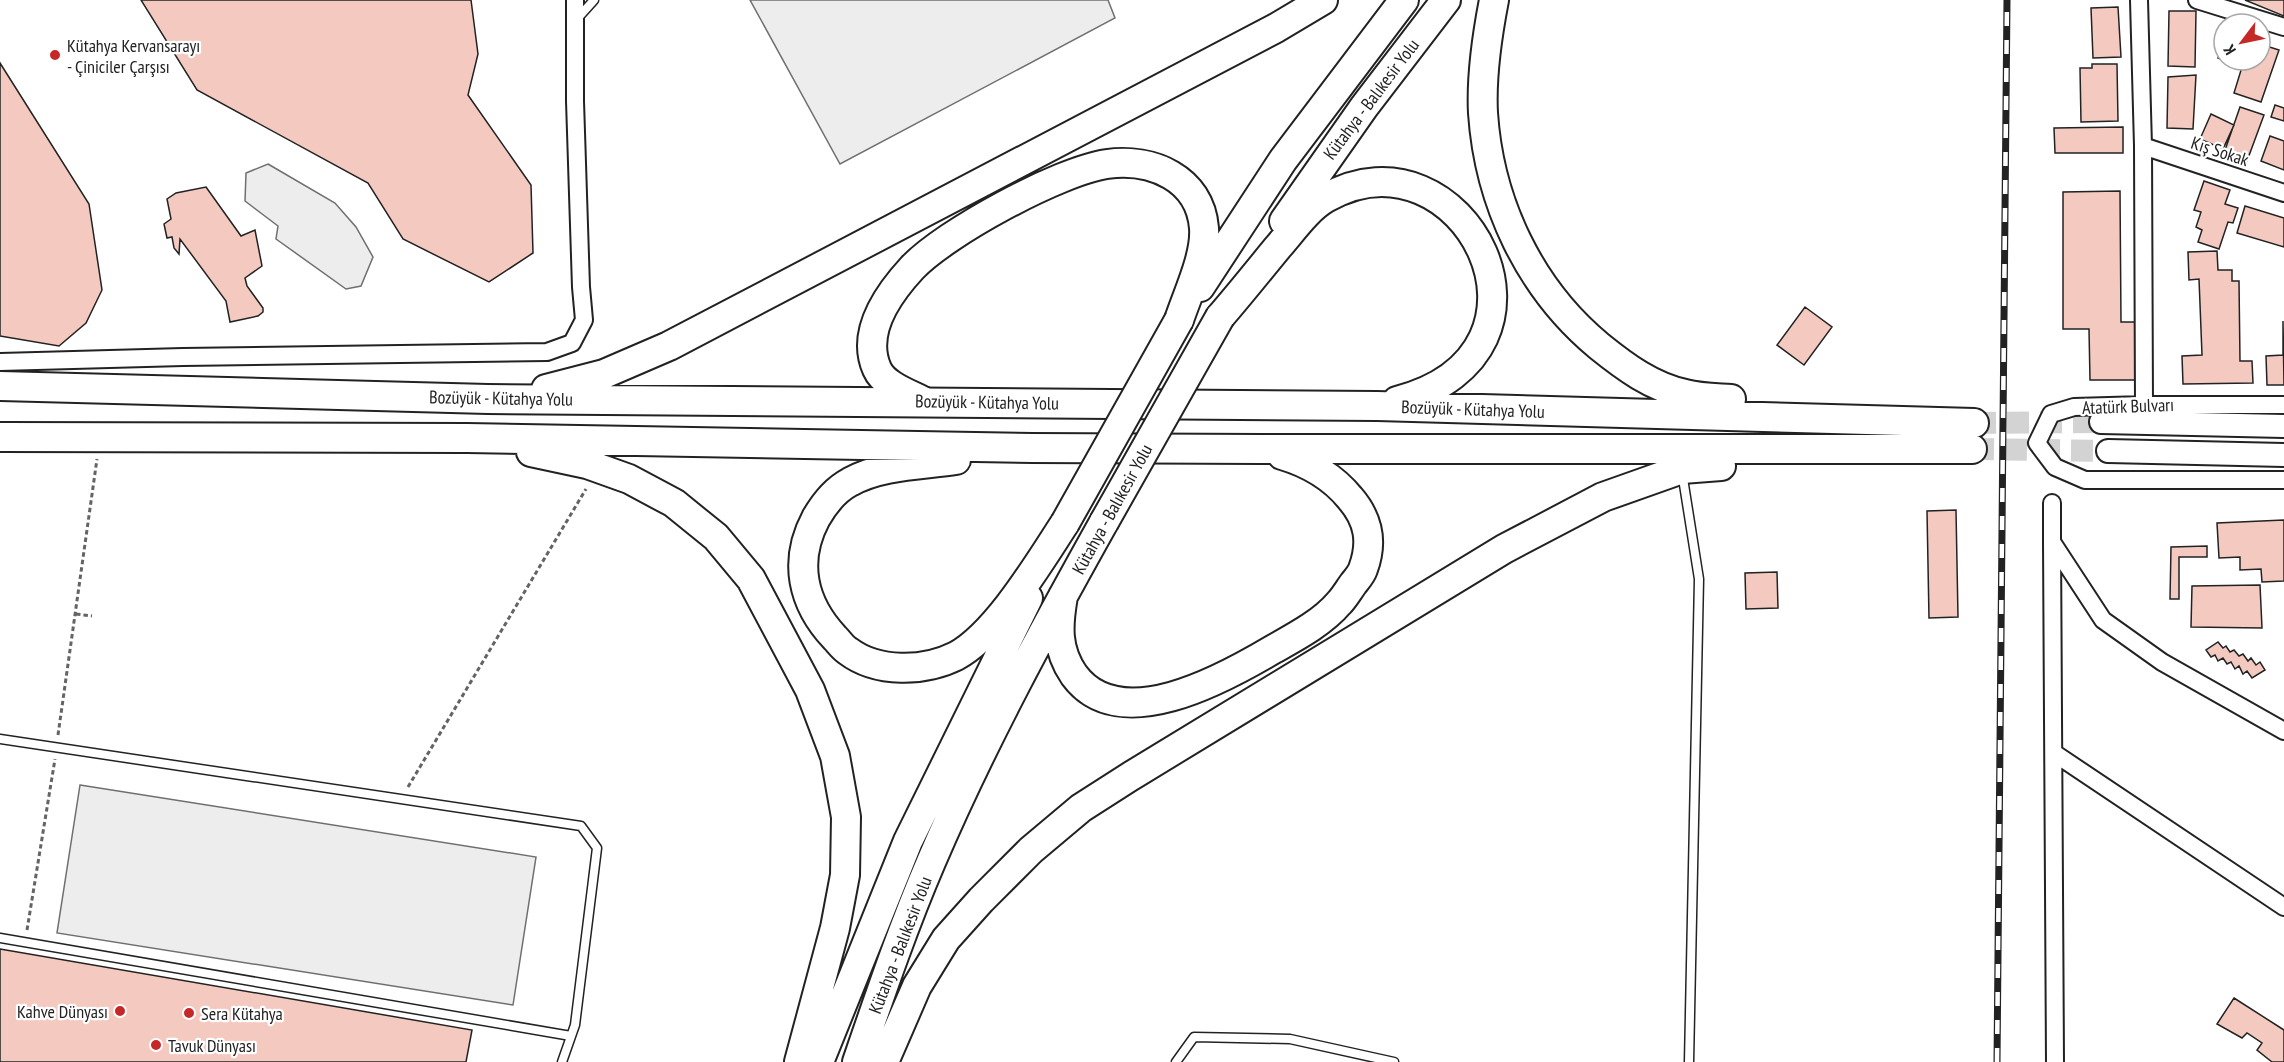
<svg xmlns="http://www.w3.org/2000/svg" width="2284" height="1062" font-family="'PT Sans Narrow',sans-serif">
  <rect width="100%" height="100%" fill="#fff"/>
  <!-- parking -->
  <path fill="#ededed" stroke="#6f6f6f" stroke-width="1.5" d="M750,0H1108L1115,18L840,164Z
    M268,164L335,203L356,227L373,257L361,286L346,289L276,239L278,226L245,201L246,173Z
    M80,785L536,857L513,1005L57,933Z"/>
  <!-- building -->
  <path fill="#f3c9c0" stroke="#222" stroke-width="1.5" d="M141,0H471L478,54L468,95L531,185L533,253L489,282L403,239L368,183L197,90Z
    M2245,0H2284V16Z
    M2118,7L2121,57L2093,58L2091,8Z
    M2169,11H2196L2195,67L2168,66Z
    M2224,40V60H2260V44L2279,50L2261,102L2234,93L2242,67L2218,58Z
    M0,63L89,204L102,290L86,323L59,346L0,336Z
    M2092,64H2117L2118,121L2081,122L2080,68H2092Z
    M2196,75L2193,129L2167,128L2168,77Z
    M2275,105L2284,108V121L2271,117Z
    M2240,107L2264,115L2247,161L2224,153Z
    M2211,114L2234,125L2223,149L2200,139Z
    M2123,127V153H2055L2054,128Z
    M2270,136L2284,141V170L2261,161Z
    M2204,181L2230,190L2225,204L2238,208L2233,223L2228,222L2219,249L2198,242L2202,230L2196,227L2201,212L2194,210Z
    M206,187L241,236L255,230L262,266L245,278L247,286L263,308V312L258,316L230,322L226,301L180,239L179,254L174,248L172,237L167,238L164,224L171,219L167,199L176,193Z
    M2120,191L2121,322H2136V380H2090L2089,329H2063V192Z
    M2245,206L2284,218V247L2237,233Z
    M2217,251L2218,270H2232V281H2239L2240,361H2252L2253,383L2183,384L2182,356L2202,355L2199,279L2189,280L2188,252Z
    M1805,307L1832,327L1804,365L1777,345Z
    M2283,321L2284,385H2267L2266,356L2283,355Z
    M1956,510L1958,617L1929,618L1927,511Z
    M2284,520V581L2262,582L2261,569L2240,570V557L2219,558L2217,523Z
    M2207,546V557H2179V599H2170L2171,547Z
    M1777,572L1778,608L1746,609L1745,573Z
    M2260,585L2262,628L2191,627L2192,586Z
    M2218,642L2223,648L2226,646L2230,652L2234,650L2239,656L2243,654L2248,661L2251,658L2256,665L2260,662L2265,670L2252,678L2247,671L2243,674L2239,666L2235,669L2231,662L2227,664L2223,658L2218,661L2215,655L2211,657L2206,650Z
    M0,949L472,1030L466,1062H0Z
    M2234,998L2284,1030V1062H2272L2257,1050L2262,1043L2247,1033L2242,1038L2217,1024Z"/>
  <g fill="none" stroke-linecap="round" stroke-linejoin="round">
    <!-- secondary-tunnel -->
    <path stroke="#d3d3d3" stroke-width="22" stroke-dasharray="22 11" stroke-linecap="butt" d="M1974,423L2101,422
      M1972,449L2108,451"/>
    <!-- lane casing -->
    <g stroke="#222" stroke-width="11">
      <path id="lane" d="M576,20L594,0
        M1682,472L1699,579L1689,1062
        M0,739L581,826L597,848L575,1025L562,1062
        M0,938L571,1036
        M1176,1062L1194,1037L1290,1039L1394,1062"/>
    </g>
    <!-- street casing -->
    <g stroke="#222" stroke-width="20">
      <path id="street" d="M2139,0L2143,146L2144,405
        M2197,0L2284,27
        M2143,146L2284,193
        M0,362L183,357L547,352L572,343L584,320L581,287L575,101V0
        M2284,405H2144L2074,407L2051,414L2037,443L2055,467L2085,480H2284
        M2052,503V542L2103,620L2162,662L2284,731
        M2052,542L2055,1062
        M2054,753L2284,907"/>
    </g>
    <!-- secondary casing -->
    <g stroke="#222" stroke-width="26">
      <path id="secondary" d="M2101,422L2284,426
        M2108,451L2284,455"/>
    </g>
    <!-- highway casing -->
    <g stroke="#222" stroke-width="32">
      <path id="highway" d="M1494,0C1487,36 1481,75 1483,113C1489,202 1529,288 1599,346C1625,367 1652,387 1685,394C1700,398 1716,398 1731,399
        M1284,221L1364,107L1446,0
        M1200,287L1283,160L1404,0
        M1220,317C1240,294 1259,270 1278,247C1293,230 1307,209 1326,198C1462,120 1583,352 1397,401
        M0,386L488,399L1377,406L1974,423
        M546,389L604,374L669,346L1276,28L1323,0
        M921,400C907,393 884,385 877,369C861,333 888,294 912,268C945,233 1059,171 1107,164C1152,158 1200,178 1204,228C1206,256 1188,293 1179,320
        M0,437L467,438L1033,448L1260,449H1972
        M531,452L587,464L629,479L674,503L716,537L751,579L810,690L835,756L846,817L845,875L835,928L799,1062
        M956,460C921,465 880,465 850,482C835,490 824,504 816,518C793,561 802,603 835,638C839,642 843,648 848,651C877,673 924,672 956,656C997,634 1040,561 1065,523
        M1063,596C1058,625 1056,649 1074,675C1119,737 1223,679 1272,650C1295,637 1322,623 1339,603C1344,598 1348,591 1353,584C1356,580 1361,575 1363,569C1373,542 1369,520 1350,498C1332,476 1309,463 1282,455
        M819,1062L908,841L1028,598
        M857,1062C880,995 903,927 931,862C981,745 1042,633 1104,522
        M884,1062L917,986L946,939L981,900L1031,850L1081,808L1131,776L1504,549L1603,497L1682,469L1721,466"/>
    </g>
    <!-- path -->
    <path stroke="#646464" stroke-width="3" stroke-dasharray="4.5 3" stroke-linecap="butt" d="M76,614L92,616
      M58,735L97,459
      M408,787L586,489
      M27,930L55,759"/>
    <!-- lane -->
    <use href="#lane" stroke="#fff" stroke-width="8"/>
    <!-- street -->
    <use href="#street" stroke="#fff" stroke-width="16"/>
    <!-- secondary -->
    <use href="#secondary" stroke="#fff" stroke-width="22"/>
    <!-- highway -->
    <use href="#highway" stroke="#fff" stroke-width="28"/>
    <!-- rail casing -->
    <g stroke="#222" stroke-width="7">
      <path id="rail" d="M1997,1062L2007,0"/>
    </g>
    <!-- rail -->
    <use href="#rail" stroke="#fff" stroke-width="4.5" stroke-dasharray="14" stroke-linecap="butt"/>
    <!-- highway-bridge casing -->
    <g stroke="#222" stroke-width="32" stroke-linecap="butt">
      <path id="highway-bridge" d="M1104,522L1220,317
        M1065,523L1179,320"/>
    </g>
    <!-- highway-bridge -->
    <use href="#highway-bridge" stroke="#fff" stroke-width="28"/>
  </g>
  <!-- markers -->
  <g fill="#c62828" stroke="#fff" stroke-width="2">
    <circle cx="55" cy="55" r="6"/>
    <circle cx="120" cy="1011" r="6"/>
    <circle cx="189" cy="1013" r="6"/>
    <circle cx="156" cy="1045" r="6"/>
  </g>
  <g text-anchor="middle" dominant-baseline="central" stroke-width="4.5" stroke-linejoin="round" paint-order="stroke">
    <!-- poi labels -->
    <g font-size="18" fill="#222" stroke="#fff" text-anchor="start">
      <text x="67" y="45">Kütahya Kervansarayı<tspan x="67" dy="21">- Çiniciler Çarşısı</tspan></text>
      <text x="108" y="1011" text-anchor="end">Kahve Dünyası</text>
      <text x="201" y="1013">Sera Kütahya</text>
      <text x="168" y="1045">Tavuk Dünyası</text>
    </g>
    <!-- street labels -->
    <g font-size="18" fill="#222" stroke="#fff">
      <text transform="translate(1371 99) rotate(-53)">Kütahya - Balıkesir Yolu</text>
      <text transform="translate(2220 151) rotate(18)">Kış Sokak</text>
      <text transform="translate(501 398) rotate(1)">Bozüyük - Kütahya Yolu</text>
      <text transform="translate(987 402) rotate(1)">Bozüyük - Kütahya Yolu</text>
      <text transform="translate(2128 406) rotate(-2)">Atatürk Bulvarı</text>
      <text transform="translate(1473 409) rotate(2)">Bozüyük - Kütahya Yolu</text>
      <text transform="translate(1112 509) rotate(-61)">Kütahya - Balıkesir Yolu</text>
      <text transform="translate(900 945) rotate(-69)">Kütahya - Balıkesir Yolu</text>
    </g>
  </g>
  <!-- north arrow -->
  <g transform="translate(2242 42) rotate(238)"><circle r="28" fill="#ffffff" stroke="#a7a7a7" stroke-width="1.5"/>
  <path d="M0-4.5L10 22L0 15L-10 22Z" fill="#c62828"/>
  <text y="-9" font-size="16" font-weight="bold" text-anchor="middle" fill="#222222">K</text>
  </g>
</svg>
